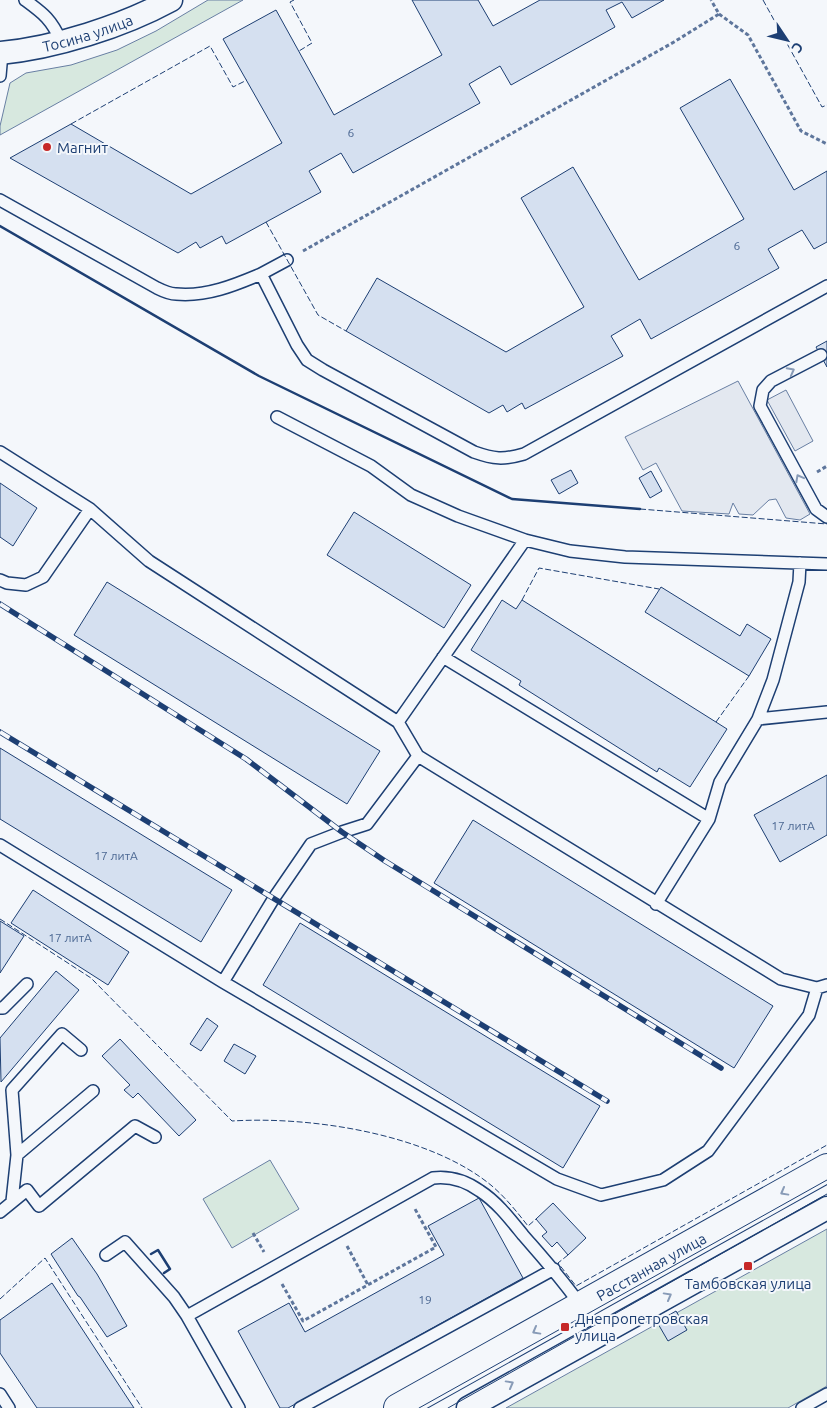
<svg xmlns="http://www.w3.org/2000/svg" width="827" height="1408" font-family="Ubuntu,sans-serif">
  <rect width="100%" height="100%" fill="#f4f7fb"/>
  <!-- green -->
  <path fill="#d7e8df" stroke="#687fa3" d="M208,0H243L0,135V126L10,83L26,73L71,65L117,50L156,31Z
    M270,1160L299,1209L232,1248L203,1199Z
    M827,1229V1386L788,1408H506Z"/>
  <!-- parking -->
  <path fill="#e3e8f0" stroke="#687fa3" d="M738,381L810,514L800,520L786,518L776,499L769,500L753,515L739,514L733,503L729,514L682,511L656,463L643,470L625,437Z
    M786,390L813,441L795,451L767,400Z"/>
  <!-- building -->
  <path fill="#d5e0f0" stroke="#1d3f73" d="M412,0H478L493,26L540,0H664L632,18L622,2L606,10L615,27L511,85L500,66L469,84L480,103L353,173L341,153L309,171L321,192L226,244L222,236L200,248L196,242L178,253L10,158L71,124L191,194L282,143L223,39L276,10L334,115L442,55Z
    M730,79L794,190L827,171V242L814,249L802,230L768,249L779,268L651,339L640,319L611,336L623,356L525,409L522,403L507,412L503,405L489,413L346,331L377,278L506,352L584,307L521,198L573,167L639,280L744,219L680,108Z
    M827,341V367L816,347Z
    M571,470L578,483L559,494L551,480Z
    M651,471L662,491L650,498L639,478Z
    M0,483L37,508L13,546L0,537Z
    M354,512L471,585L444,628L327,555Z
    M107,582L380,751L347,804L74,635Z
    M661,587L740,636L747,624L771,639L749,676L645,612Z
    M502,600L516,609L522,600L727,729L690,787L659,768L657,772L519,685L521,681L471,650Z
    M0,748L232,890L201,942L0,819Z
    M827,775V835L780,862L754,815Z
    M473,820L773,1006L734,1068L434,883Z
    M33,890L129,952L108,985L11,923Z
    M0,921L24,936L0,973Z
    M300,923L600,1106L563,1168L263,985Z
    M56,971L79,990L1,1082L0,1038Z
    M207,1018L218,1026L201,1051L190,1044Z
    M120,1039L196,1120L179,1136L138,1093L133,1098L124,1090L130,1085L102,1056Z
    M234,1044L256,1056L245,1074L224,1061Z
    M479,1198L523,1278L288,1408H280L238,1331L289,1303L305,1332L444,1255L428,1226Z
    M553,1203L586,1238L568,1255L557,1242L552,1247L542,1236L547,1232L536,1219Z
    M72,1238L97,1274L127,1326L107,1337L80,1297L78,1296L51,1254Z
    M52,1283L134,1408H37L0,1353V1320Z
    M676,1311L687,1330L668,1341L657,1322Z"/>
  <g fill="none" stroke-linecap="round" stroke-linejoin="round">
    <!-- lane casing -->
    <g stroke="#1d3f73" stroke-width="14">
      <path id="lane" d="M25,0C44,14 51,19 61,41
        M0,76L2,53
        M0,200L157,288C163,291 170,294 176,294C206,297 235,285 261,274L297,345L307,360L323,370L474,452C494,459 503,460 524,454L827,286
        M261,274L287,260
        M821,355L771,381L763,390L760,406L816,509L827,517
        M277,417L371,466L411,495L458,516L525,540L570,551L625,557L827,564
        M0,452L90,509L149,561L398,722L418,756L781,979L817,988L827,985
        M0,580L7,583L26,585L43,577L90,509
        M443,657L709,819
        M758,719L773,680L799,582L800,563
        M398,722L525,540
        M0,845L223,982L557,1179L601,1195L663,1180L708,1151L809,1015L817,988
        M656,904L709,819L720,782L758,719L827,712
        M223,982L274,898L311,844L342,832L367,824L418,756
        M0,1008H3L27,984
        M17,1155L12,1090L62,1034L81,1050
        M12,1201L17,1155L93,1091
        M0,1212L27,1190L39,1206L135,1126L155,1137
        M106,1255L125,1242L174,1297L187,1316L239,1408
        M187,1316L433,1178C450,1176 466,1181 480,1191C497,1202 510,1219 523,1235C543,1258 563,1280 581,1306
        M0,1394L9,1408
        M300,1408L554,1269
        M802,1408L827,1394"/>
    </g>
    <!-- street casing -->
    <g stroke="#1d3f73" stroke-width="25">
      <g id="street">
        <path id="s1" d="M0,53C55,48 123,26 171,0"/>
        <path d="M468,1408L827,1208"/>
      </g>
    </g>
    <!-- secondary casing -->
    <g stroke="#1d3f73" stroke-width="30">
      <g id="secondary">
        <path id="s2" d="M398,1408L827,1168"/>
      </g>
    </g>
    <!-- path -->
    <path stroke="#5e769c" stroke-width="3" stroke-dasharray="4 2.5" stroke-linecap="butt" d="M719,14L748,35L801,131L827,144
      M303,251L674,42L719,14L711,0
      M817,472L827,466
      M253,1233L264,1252
      M347,1246L368,1285
      M282,1284L303,1321L436,1247L415,1209"/>
    <!-- lane -->
    <use href="#lane" stroke="#f4f7fb" stroke-width="11"/>
    <!-- street -->
    <use href="#street" stroke="#f4f7fb" stroke-width="22"/>
    <!-- secondary -->
    <use href="#secondary" stroke="#f4f7fb" stroke-width="28"/>
    <!-- tram -->
    <path stroke="#1d3f73" stroke-width="1" d="M419,1408L827,1180
      M448,1408L827,1194"/>
    <!-- rail casing -->
    <g stroke="#1d3f73" stroke-width="5.5">
      <path id="rail" d="M0,604L246,759L342,832L385,861L721,1068
        M0,732L607,1101"/>
    </g>
    <!-- rail -->
    <use href="#rail" stroke="#f4f7fb" stroke-width="4" stroke-dasharray="11" stroke-linecap="butt"/>
    <!-- fence -->
    <path stroke="#1d3f73" stroke-width="1" stroke-dasharray="6 2.5" stroke-linecap="butt" d="M294,0L290,2L312,43L299,51
      M763,0L822,107L827,105
      M71,124L210,46L233,87L247,80
      M266,222L318,315L346,331
      M640,509L827,524
      M522,600L539,568L659,589
      M716,722L749,676
      M0,919L91,978L232,1121C311,1116 430,1134 492,1186C506,1198 517,1212 528,1226L536,1219
      M568,1255L558,1263L576,1286L827,1145
      M0,1299L45,1258L142,1408"/>
    <!-- wall -->
    <path stroke="#1d3f73" stroke-width="2.5" d="M0,226L259,376L512,499L640,509
      M151,1254L158,1250L170,1269L164,1273"/>
  </g>
  <!-- one-way arrows -->
  <defs><path id="oneway-chevron" d="M-2-3.5L2.5 0L-2 3.5" fill="none" stroke-width="1.6" stroke-linecap="round" stroke-linejoin="round" transform="scale(1.25)"/></defs>
  <g stroke="#889bb7">
    <use href="#oneway-chevron" transform="translate(791 371) rotate(-28)"/>
    <use href="#oneway-chevron" transform="translate(799 478) rotate(-118)"/>
    <use href="#oneway-chevron" transform="translate(784 1192) rotate(151)"/>
    <use href="#oneway-chevron" transform="translate(668 1296) rotate(-29)"/>
    <use href="#oneway-chevron" transform="translate(536 1331) rotate(151)"/>
    <use href="#oneway-chevron" transform="translate(510 1384) rotate(-29)"/>
  </g>
  <!-- markers -->
  <g fill="#c62828" stroke="#f4f7fb" stroke-width="2">
    <circle cx="47" cy="147" r="5"/>
    <rect x="743" y="1261" width="10" height="10" rx="2.5"/>
    <rect x="560" y="1322" width="10" height="10" rx="2.5"/>
  </g>
  <g text-anchor="middle" dominant-baseline="central" stroke-width="4" stroke-linejoin="round" paint-order="stroke">
    <!-- number labels -->
    <g font-size="12" fill="#4b6792">
      <text x="351" y="132">6</text>
      <text x="737" y="245">6</text>
      <text x="793" y="825">17 литА</text>
      <text x="116" y="855">17 литА</text>
      <text x="70" y="937">17 литА</text>
      <text x="425" y="1299">19</text>
    </g>
    <!-- street labels -->
    <g font-size="15" fill="#1d3f73" stroke="#f4f7fb">
      <text stroke="none"><textPath href="#s1" startOffset="90">Тосина улица</textPath></text>
      <text stroke="none"><textPath href="#s2" startOffset="290">Расстанная улица</textPath></text>
    </g>
    <!-- poi labels -->
    <g font-size="15" fill="#1d3f73" stroke="#f4f7fb" text-anchor="start">
      <text x="57" y="147">Магнит</text>
      <text x="748" y="1283" text-anchor="middle">Тамбовская улица</text>
      <text x="575" y="1318">Днепропетровская<tspan x="575" dy="17">улица</tspan></text>
    </g>
  </g>
  <!-- north arrow -->
  <g transform="translate(787 40) rotate(125)" stroke="#f4f7fb" stroke-width="4" paint-order="stroke">
  <path d="M0-4L9 19L0 12L-9 19Z" fill="#1d3f73"/>
  <text y="-8" font-size="14" font-weight="bold" text-anchor="middle" fill="#1d3f73">С</text>
  </g>
</svg>
